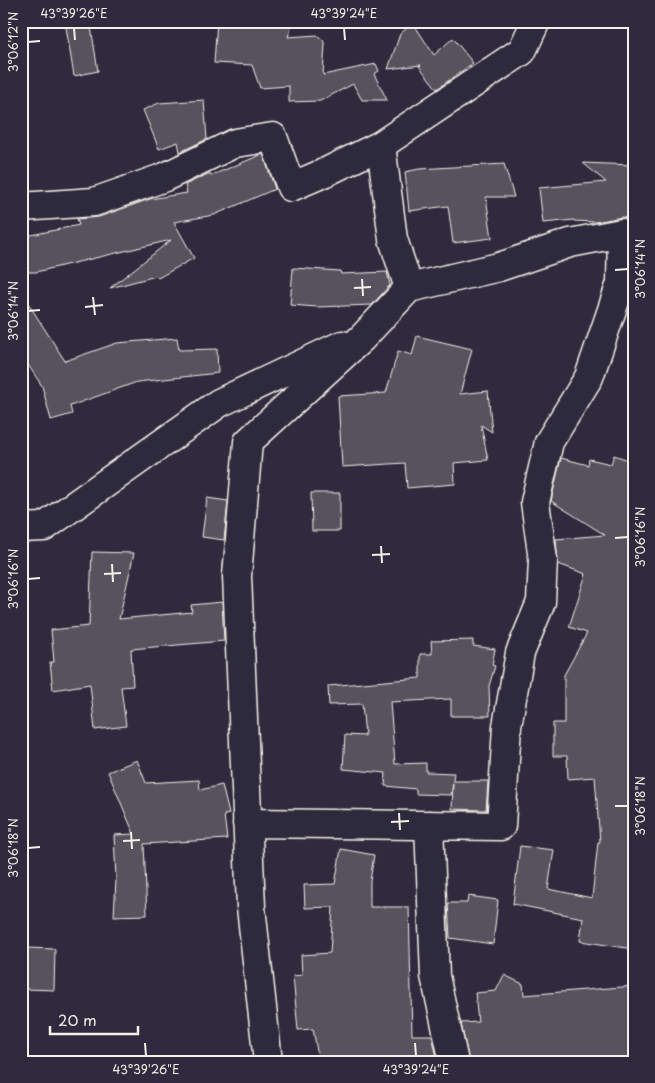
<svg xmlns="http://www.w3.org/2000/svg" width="655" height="1083" font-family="'Playpen Sans',sans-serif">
  <rect width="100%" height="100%" fill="#2f2a3d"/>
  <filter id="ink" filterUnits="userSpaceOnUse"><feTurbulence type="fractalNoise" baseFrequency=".02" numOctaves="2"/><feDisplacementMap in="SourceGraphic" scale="10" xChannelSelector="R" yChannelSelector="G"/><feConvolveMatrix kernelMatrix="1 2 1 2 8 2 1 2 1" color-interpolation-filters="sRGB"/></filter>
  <g filter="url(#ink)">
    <!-- building -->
    <path fill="#56525f" stroke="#f4f1e8" d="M65,21H90L98,71L74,76Z
      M217,21H293L288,37L317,35L323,40L325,45L323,75L376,64L379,71L374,74L387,100H362L353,84L320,101L289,102V86L260,88L252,65L214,63Z
      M413,23L434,55L453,38L473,63L437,89L419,66L421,65L388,69L400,34Z
      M204,100L207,139L180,152L178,142L159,149L143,110L159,103Z
      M263,154L275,189L214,215L174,222L194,258L158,278L156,276L110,288L171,240L36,272H24L22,237L79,225L77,219L99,217L150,199L187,193L185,185L210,173V176Z
      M583,163L632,165L631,169H634V219L622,217L595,222L574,221V220L543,223L539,188L606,182Z
      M504,164L514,197H486L492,238L453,243L448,206L409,211L405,172L419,169Z
      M293,268L340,271L341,274L387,272L390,285L372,305L317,307L290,305Z
      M21,292L65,361L117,343L177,338L179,350L217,349L218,373L137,382L70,406L72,414L51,420L42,386L21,354Z
      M417,336L472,349L460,394L488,391L492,432L481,425L488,460L454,463L455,484L407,488L405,463L342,467L338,396L386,393L398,351L412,355Z
      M614,455L634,462V949L580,941L583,918L513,904L520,846L554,850L548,889L592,898L598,842H600L595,777L568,779L567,756H553V723H564V675L587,633L569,627L586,574L558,564L556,539L605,535L551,501L561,458L588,465L589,459L611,464Z
      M311,493H340V531H312Z
      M207,498L228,501L224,540L202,537Z
      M92,552L134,553L119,619L192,612L191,605L222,602L224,641L131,649L133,686L121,687L126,726L95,730L90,684L53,690L50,662H54L51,630L89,626Z
      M473,640V646L495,649L492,665L495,666L489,686L490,716H451V699L390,702L395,764L426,763V772L454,773L453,781H488L486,810L452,809L453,783L451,795L416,794V789L385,786L386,773L343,769L345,735L365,736L362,704L329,705L328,686L420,678V654H432L431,641Z
      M137,760L146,783L199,780L200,790L222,785L229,814L224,815L227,839L144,844L147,915L114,916L116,879L114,835L134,834L108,772Z
      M341,849L374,855L370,881V907H409L412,1035H432L438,1062H319L313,1029L298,1030L293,976L302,975L301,955L330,953L333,907L305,908L304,885L335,884Z
      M468,896L498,900L493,944L450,938L448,903H467Z
      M25,948L55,949L54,990L24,989Z
      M504,975L523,984L524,995L634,986V1062H469L461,1023L478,1022L475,993L496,991Z"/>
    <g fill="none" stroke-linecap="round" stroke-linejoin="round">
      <!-- street casing -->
      <g stroke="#f4f1e8" stroke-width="31">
        <path id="street" d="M381,145L393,239L409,288L499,267L570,243L622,233L634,235
          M21,207L94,202L165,177L235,143L273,137L291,187L326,172L381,145L522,51L536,21
          M21,528L44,527L219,403L342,345
          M247,823L501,826L507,726L520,653L541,602L543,560L535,502L549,442L589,377L621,283L622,233
          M429,825L435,976L454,1062
          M268,1062L251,907L237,576L248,442L362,338L409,288"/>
      </g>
      <!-- street -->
      <use href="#street" stroke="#2f2a3d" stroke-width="28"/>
    </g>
  </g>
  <!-- ticks -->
  <path fill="none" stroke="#f4f1e8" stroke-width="2" d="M74,28L75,40M344,28L345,40M28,42L40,41M615,270L628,269M362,279L363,296M354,288L371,287M93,297L95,315M85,307L103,305M28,311L40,310M615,538L628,537M381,546L382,563M372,555L390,554M112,564L113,582M104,574L121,573M28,579L40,578M615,806H628M399,813L400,830M391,822L409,821M131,832L132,849M123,841L140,840M28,848L40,847M145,1043L146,1056M415,1043L416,1056"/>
  <!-- margin -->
  <rect width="655" height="1083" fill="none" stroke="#2f2a3d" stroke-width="55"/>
  <!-- scale -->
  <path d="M50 1026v8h88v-8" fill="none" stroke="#f4f1e8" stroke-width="2.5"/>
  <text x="58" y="1026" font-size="15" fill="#f4f1e8" stroke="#2f2a3d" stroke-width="4" paint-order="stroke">20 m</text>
  <rect x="28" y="28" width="600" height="1028" fill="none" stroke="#f4f1e8" stroke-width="2"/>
  <g font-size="12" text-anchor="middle" fill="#f4f1e8">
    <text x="74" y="18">43°39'26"E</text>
    <text x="344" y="18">43°39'24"E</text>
    <text transform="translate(14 42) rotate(-90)" y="4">3°06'12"N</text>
    <text transform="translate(641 269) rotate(-90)" y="4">3°06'14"N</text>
    <text transform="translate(14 311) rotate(-90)" y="4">3°06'14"N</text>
    <text transform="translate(641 537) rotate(-90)" y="4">3°06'16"N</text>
    <text transform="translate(14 579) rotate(-90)" y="4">3°06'16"N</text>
    <text transform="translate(641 806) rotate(-90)" y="4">3°06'18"N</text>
    <text transform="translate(14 848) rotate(-90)" y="4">3°06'18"N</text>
    <text x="146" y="1074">43°39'26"E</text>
    <text x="416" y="1074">43°39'24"E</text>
  </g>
</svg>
